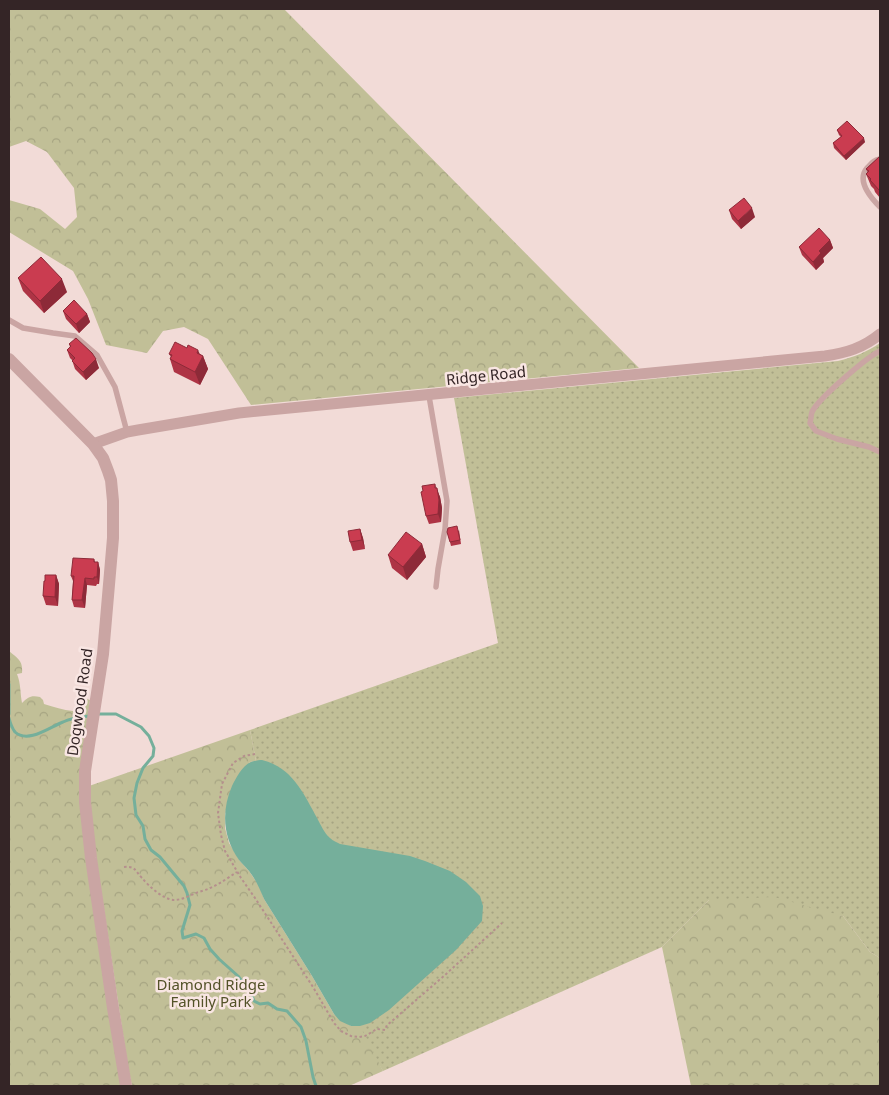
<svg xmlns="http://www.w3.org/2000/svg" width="889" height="1095" font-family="'Noto Sans',sans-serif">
  <defs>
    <pattern id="grass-dots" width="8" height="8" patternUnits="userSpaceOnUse" patternTransform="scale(1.25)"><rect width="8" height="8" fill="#c1bf97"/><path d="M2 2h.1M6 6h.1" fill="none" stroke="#a6a482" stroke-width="1.8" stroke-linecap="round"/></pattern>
    <pattern id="forest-crowns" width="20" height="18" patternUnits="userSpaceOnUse" patternTransform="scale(1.25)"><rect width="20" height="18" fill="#c1bf97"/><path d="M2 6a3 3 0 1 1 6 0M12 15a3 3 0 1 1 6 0" fill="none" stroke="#a6a482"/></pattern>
  </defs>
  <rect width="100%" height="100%" fill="#f2dbd7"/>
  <!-- grass -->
  <path fill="url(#grass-dots)" d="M880,343V958L870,952L843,916L709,900L662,947L383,1071L225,812L250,762L256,761L250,730L498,643L454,398L838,361C854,357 867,352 880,343Z"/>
  <!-- forest -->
  <path fill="url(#forest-crowns)" d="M9,9H284L639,368L251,405L208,339L184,327L163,331L147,353L106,345L88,299L73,271L9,232V200L40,209L65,229L77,217L74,188L47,152L26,141L9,147Z
    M9,651C18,659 23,660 22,673L17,674C21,684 20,693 22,703C28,697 31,695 40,697L43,700L44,704C54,707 63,710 73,711L87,699L90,700L80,774L121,1086H9Z
    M250,730L256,761L250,762L225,812V828L229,843L240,861L249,871L260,887L264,899L312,976L334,1014L351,1026H360L383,1071L349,1086H132L128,1067L92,831L89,786Z
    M774,897L843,916L870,952L880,958V1086H691L662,947L709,900Z"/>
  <!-- water -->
  <path fill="#75af9b" d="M262,760C292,767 304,794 317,818C321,825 324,833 330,838C333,841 337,842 340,844L410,856L425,861L450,871L466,882L480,896L483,906L482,921L456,950L389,1010L370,1023L360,1026H351L340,1021L334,1014L312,976L264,899C260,889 256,880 249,871C246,867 242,864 239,860C223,837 221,812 232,786C236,778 242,766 251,762C254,761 259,760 262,760Z"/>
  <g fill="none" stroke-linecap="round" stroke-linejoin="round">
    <!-- stream -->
    <path stroke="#75af9b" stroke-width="3" d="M9,684V714
      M98,714H116L141,727L149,736L154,748L153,756L143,768L137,783L134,798L136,815L143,826L145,839L151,850L160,857L184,886L187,893L190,905L182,931L183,938L196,934L204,938L210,949L219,959L238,976L251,993L254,1001L260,1004L268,1003L277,1009L287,1011L301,1027L306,1041L313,1077L316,1086
      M9,718C10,722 12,728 15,732C28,744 50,727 63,722C71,718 80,717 89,716"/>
    <!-- path -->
    <path stroke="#b58f8d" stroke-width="2" stroke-dasharray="2.5 2.5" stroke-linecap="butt" d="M255,754L244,756L233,763L222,784L218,813L221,835L225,851L241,878L255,898L313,987L334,1023L341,1031L351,1036L359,1037L365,1036L377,1029L385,1030L387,1025L392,1021L445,975L502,923
      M124,867C136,866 135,871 142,878C149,886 162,899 174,900C181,900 189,896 196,893C201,891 206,890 210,888C220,884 229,877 237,872"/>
    <!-- service -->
    <path stroke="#caa5a3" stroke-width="5.5" d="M880,159C874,160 872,163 867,168C856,181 871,198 880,207
      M9,320L23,328L53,333L75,336L97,355L115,387L127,432
      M880,351C867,357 818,399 812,412C811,415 811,420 810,423L816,431L837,439L869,447L880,452
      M429,396L447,501L445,529L438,569L436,587"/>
    <!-- minor -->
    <path stroke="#caa5a3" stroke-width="11" d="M93,444L127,432L138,430L239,413L825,356C846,353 863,348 880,334"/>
    <!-- tertiary -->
    <path stroke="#caa5a3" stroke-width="12" d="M9,359L93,444L103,458L108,471L111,480L113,501V538L103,654L85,771V802L91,858L113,1008L126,1086"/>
  </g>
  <!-- wall -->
  <path fill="#ae3445" d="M837,130L865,142L846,160L834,148L833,143L841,137L839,135Z
    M880,156V198L875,192L874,189L871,186L866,174L868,173L866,169Z
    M729,210L755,217L741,229L732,219Z
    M830,240L833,248L823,258L824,262L816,270L802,255L799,247Z
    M18,278L67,292L44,313L23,291Z
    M63,311L87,314L90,322L79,333L66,319Z
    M69,344L99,368L86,380L75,369L72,360L70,358L67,350L70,347Z
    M169,354H200L203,356L208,369L200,385L174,372L170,359L171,357Z
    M436,488L440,497L442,508L441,522L429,524L426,516Z
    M360,529L363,538L365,549L353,551L350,542Z
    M459,530L461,544L451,546L450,542Z
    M422,544L426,557L407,580L392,568L388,555Z
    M94,559L95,562H98L100,570L99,584H97L96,586L87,585L85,608L74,607L72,600L73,581L71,576Z
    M56,575L59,584L58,606L46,605L43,596Z"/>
  <!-- shaded-wall -->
  <path fill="#8d2a38" d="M864,138L865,142L846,160L844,156Z
    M752,208L755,217L741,229L738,221Z
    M830,240L833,248L823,258L824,262L816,270L813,262L819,251Z
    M62,279L67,292L44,313L40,301Z
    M87,314L90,322L79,333L76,324Z
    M198,350L202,359L203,356L208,369L200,385L195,372L197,353Z
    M96,359L99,368L86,380L83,372Z
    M435,484L440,497L442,508L441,522L438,514Z
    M360,529L363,538L365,549L362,540Z
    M422,544L426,557L407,580L403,567Z
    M98,562L100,570L99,584L97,577Z
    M56,575L59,584L58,606L55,597Z
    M85,578L87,585L85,608L82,600Z"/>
  <!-- building -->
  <path fill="#ca3c50" stroke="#8d2a38" d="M847,121L864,138L844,156L833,143L842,136L837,130Z
    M880,156V191L870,180L871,179L866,174L869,171L866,169Z
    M744,198L752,208L738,221L729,210Z
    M819,228L830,240L819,251L821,253L813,262L799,247Z
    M41,257L62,279L40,301L18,278Z
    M74,300L87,314L76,324L63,311Z
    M76,338L92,353L96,359L83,372L72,361L75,358L67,350L71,346L69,344Z
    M175,342L187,348L188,345L198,350L197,353L203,356L195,372L170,359L172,355L169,354Z
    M435,484V488H437L439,500L438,514L426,516L421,492L423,491L422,486Z
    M457,526L460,540L450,542L447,532L448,528Z
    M360,529L362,540L350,542L348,531Z
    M406,532L422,544L403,567L388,555Z
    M73,558L94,559V562H98L97,577H94V579L85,578L82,600H72L74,576H71Z
    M45,575H56L55,597L43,596L44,581H45Z"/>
  <g text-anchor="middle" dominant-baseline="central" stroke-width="5" stroke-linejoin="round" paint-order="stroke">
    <!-- street labels -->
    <g font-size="15" fill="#342526" stroke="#f9e6e3">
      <text transform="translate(486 375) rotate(-6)">Ridge Road</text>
      <text transform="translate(79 702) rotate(-82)">Dogwood Road</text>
    </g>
    <!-- park labels -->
    <g font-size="15" fill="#535228" stroke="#f9e6e3">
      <text x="211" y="984">Diamond Ridge<tspan x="211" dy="17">Family Park</tspan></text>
    </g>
  </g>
  <!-- border -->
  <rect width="889" height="1095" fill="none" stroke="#342526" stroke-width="20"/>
</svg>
